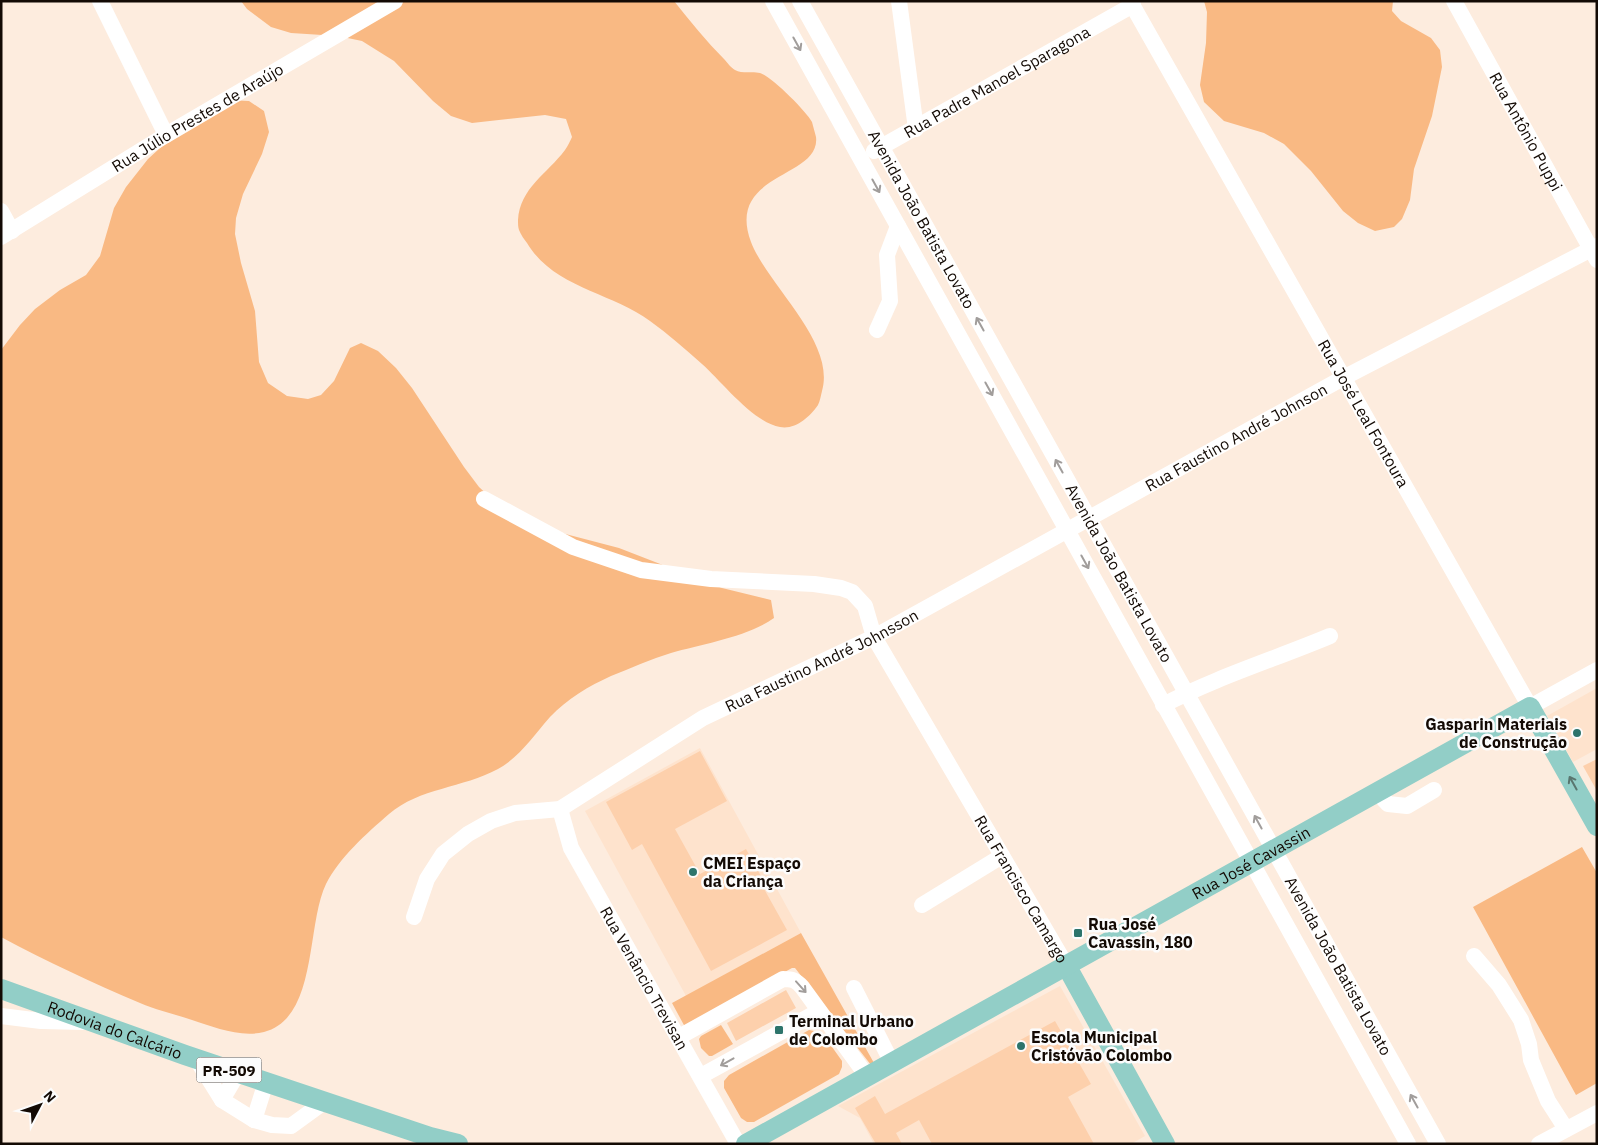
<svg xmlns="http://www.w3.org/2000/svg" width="1598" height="1145" font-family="'IBM Plex Sans',sans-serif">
  <rect width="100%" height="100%" fill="#fdecde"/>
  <!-- built -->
  <path fill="#fee3cd" d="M1597,688V749L1573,762L1547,716Z
    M700,748L801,933L686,996L585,811Z
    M1060,986L1145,1136L1131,1144H874L860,1118L838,1106Z"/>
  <!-- green -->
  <path fill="#f9b983" d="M241,1H674C690,21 706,41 724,59C727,62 731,68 735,70C742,74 753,71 760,73C772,77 806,111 812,122C813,126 815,133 816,137C821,179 725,172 751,242C768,286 836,342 822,391C821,395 820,401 818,405C810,417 795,430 780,427C754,423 722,382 702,364C685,349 668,334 650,321C611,292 554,288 527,243C524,239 521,235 519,230C518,227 518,224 518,220C520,188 547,174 565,150C568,146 570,141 572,137L566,119L545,115L472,123L451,116L433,101L394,61L362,41L338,36L291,33L271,27L247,9Z
    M1204,1H1393L1392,11L1401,21L1431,38L1440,50L1442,67L1432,116L1414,169L1410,200L1402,219L1394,227L1375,231L1358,223L1343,211L1311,171L1284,144L1264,133L1224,121L1204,102L1200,85L1206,43L1207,12Z
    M227,100L249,101L264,111L269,132L262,154L243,194L236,218L235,234L241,263L255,311L259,362L268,383L287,396L308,399L321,395L334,381L350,348L361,343L378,351L396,368L412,388L464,467L479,487L509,515L531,525L619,548L722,588L771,600L774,618C748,637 702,644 671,653C651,659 631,668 611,676C589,686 567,699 550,717C534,735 520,757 498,769C463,788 419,788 389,814C366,834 340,857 326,884C306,925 318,1018 264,1032C240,1038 214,1027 192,1020C175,1014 156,1010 140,1003C93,983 46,961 1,937V350L20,325L35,309L60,290L86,275L100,256L114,208L126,187L148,159L194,117Z
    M1582,847L1597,873V1083L1576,1095L1473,907Z
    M801,933L874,1063L871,1065L795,968H792L685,1027L672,1003Z
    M721,1025L733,1044L712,1056H709L701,1048L699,1039L701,1036Z
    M809,1030L819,1032L825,1037L842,1061V1067L839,1074L754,1122H747L741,1118L724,1088V1081L729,1075Z"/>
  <!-- building -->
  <path fill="#fdd0ac" d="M700,751L727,801L675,829L700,874L746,849L766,885L763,887L787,930L711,971L642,844L632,850L606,802Z
    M1597,759V791L1583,766Z
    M786,990L796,1008L736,1041L727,1023Z
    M1055,1021L1091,1084L1068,1097L1094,1144H932L919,1120L896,1133L902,1144H876L855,1108L875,1096L885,1114Z"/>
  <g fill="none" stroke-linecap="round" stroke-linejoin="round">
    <!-- minor -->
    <g stroke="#fff" stroke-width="16">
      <path d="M100,1L166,135"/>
      <path d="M773,1L1408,1144"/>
      <path id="s1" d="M800,1L1438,1144"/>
      <path d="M899,1L916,129"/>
      <path id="s2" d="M1130,1L1530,707L1597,670"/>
      <path id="s3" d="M1454,1L1597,260"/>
      <path id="s4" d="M874,151L1133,5"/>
      <path d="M1,211L12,231"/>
      <path id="s5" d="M1,237L166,135L395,1"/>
      <path d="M877,330L890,301L887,255L898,226"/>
      <path id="s6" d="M484,499L573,547L641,570L711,579L814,584L841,588L852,592L865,606L874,637L1066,965"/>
      <path d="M1163,705C1217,677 1275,659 1330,636"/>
      <path d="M1377,792L1388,804L1407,806L1434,790"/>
      <path id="s7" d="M560,809L571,848L738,1144"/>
      <path d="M922,905L1002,856"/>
      <path id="s8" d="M414,917L427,879L443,854L468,834L491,821L515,813L560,809L703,718L874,637L1343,378L1597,246"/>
      <path d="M1474,956L1499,985L1521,1020L1529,1044L1531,1060L1548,1101L1566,1129"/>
      <path d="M854,988L892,1063"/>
      <path d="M1,1016L41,1021L84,1022"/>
      <path d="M679,1037L783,979C792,979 796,980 802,987L867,1076"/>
      <path d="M197,1060L222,1100L254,1120L272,1125L291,1126L324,1102"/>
      <path d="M701,1076L819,1011"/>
      <path d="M222,1100L238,1073"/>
      <path d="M254,1120L266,1082"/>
      <path d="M1539,1144L1597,1113"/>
    </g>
    <!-- major -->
    <g stroke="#92cec7" stroke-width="20">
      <path d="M1066,965L1165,1144"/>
      <path id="s9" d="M1,989L185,1055L430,1137L458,1144"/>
      <path id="s10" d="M746,1144L1530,707L1597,826"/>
    </g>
  </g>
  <!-- one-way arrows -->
  <defs><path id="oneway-shaft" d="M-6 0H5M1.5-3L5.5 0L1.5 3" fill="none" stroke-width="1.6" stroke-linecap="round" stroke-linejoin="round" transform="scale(1.25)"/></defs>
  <g stroke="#a19d9b">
    <use href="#oneway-shaft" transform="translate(797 44) rotate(61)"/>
    <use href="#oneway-shaft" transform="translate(876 186) rotate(61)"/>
    <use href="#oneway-shaft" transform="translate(980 324) rotate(-119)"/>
    <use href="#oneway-shaft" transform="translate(989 389) rotate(61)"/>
    <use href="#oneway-shaft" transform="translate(1059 466) rotate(-119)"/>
    <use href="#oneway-shaft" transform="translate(1085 562) rotate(61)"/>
    <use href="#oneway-shaft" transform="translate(1258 822) rotate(-119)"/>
    <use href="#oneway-shaft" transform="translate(801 987) rotate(48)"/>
    <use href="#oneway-shaft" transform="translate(727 1062) rotate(151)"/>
    <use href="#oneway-shaft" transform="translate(1414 1101) rotate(-119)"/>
  </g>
  <use stroke="#59766f" href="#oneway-shaft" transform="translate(1573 783) rotate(-119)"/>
  <!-- markers -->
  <g fill="#2d746b" stroke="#fcfcfc" stroke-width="2">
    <circle cx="1577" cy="733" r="5"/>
    <circle cx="693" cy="872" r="5"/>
    <rect x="1073" y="928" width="10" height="10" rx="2.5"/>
    <rect x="774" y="1025" width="10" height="10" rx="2.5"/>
    <circle cx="1021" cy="1046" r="5"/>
  </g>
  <g text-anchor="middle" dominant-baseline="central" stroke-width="5" stroke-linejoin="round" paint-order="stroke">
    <!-- shield labels -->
    <rect fill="#fcfcfc" stroke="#59534e" stroke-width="1" x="196.5" y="1057.5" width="65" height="25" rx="4"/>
    <g font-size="15" font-weight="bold" fill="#130a04">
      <text x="229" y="1070">PR-509</text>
    </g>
    <!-- street labels -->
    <g font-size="16" fill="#130a04" stroke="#fcfcfc">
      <text stroke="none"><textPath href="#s4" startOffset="141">Rua Padre Manoel Sparagona</textPath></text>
      <text stroke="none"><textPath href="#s5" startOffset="230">Rua Júlio Prestes de Araújo</textPath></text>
      <text stroke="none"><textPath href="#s3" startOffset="149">Rua Antônio Puppi</textPath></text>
      <text stroke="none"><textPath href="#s1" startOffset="250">Avenida João Batista Lovato</textPath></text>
      <text stroke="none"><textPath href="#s2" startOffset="474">Rua José Leal Fontoura</textPath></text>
      <text stroke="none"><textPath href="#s8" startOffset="971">Rua Faustino André Johnson</textPath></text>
      <text stroke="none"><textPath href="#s1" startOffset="655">Avenida João Batista Lovato</textPath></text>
      <text stroke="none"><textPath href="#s8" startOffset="500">Rua Faustino André Johnsson</textPath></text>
      <text stroke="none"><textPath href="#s10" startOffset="578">Rua José Cavassin</textPath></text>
      <text stroke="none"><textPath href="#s6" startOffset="729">Rua Francisco Camargo</textPath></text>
      <text stroke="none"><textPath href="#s1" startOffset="1105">Avenida João Batista Lovato</textPath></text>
      <text stroke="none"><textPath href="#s7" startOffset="190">Rua Venâncio Trevisan</textPath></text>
      <text stroke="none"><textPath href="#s9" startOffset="121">Rodovia do Calcário</textPath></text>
    </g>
    <!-- poi labels -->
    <g font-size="16" font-weight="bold" fill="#130a04" stroke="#fcfcfc" text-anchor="start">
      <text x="1567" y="724" text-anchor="end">Gasparin Materiais<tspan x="1567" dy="18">de Construção</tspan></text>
      <text x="703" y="863">CMEI Espaço<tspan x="703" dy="18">da Criança</tspan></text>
      <text x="1088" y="924">Rua José<tspan x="1088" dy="18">Cavassin, 180</tspan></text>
      <text x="789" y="1021">Terminal Urbano<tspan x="789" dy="18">de Colombo</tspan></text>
      <text x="1031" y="1037">Escola Municipal<tspan x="1031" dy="18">Cristóvão Colombo</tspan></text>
    </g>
  </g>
  <!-- border -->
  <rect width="1598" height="1145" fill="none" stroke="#130a04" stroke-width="5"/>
  <!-- north arrow -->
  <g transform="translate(40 1105) rotate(49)" stroke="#fcfcfc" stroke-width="4" paint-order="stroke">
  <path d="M0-4L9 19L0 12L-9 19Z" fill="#130a04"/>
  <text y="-8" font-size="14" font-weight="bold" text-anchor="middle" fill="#130a04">N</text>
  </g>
</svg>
